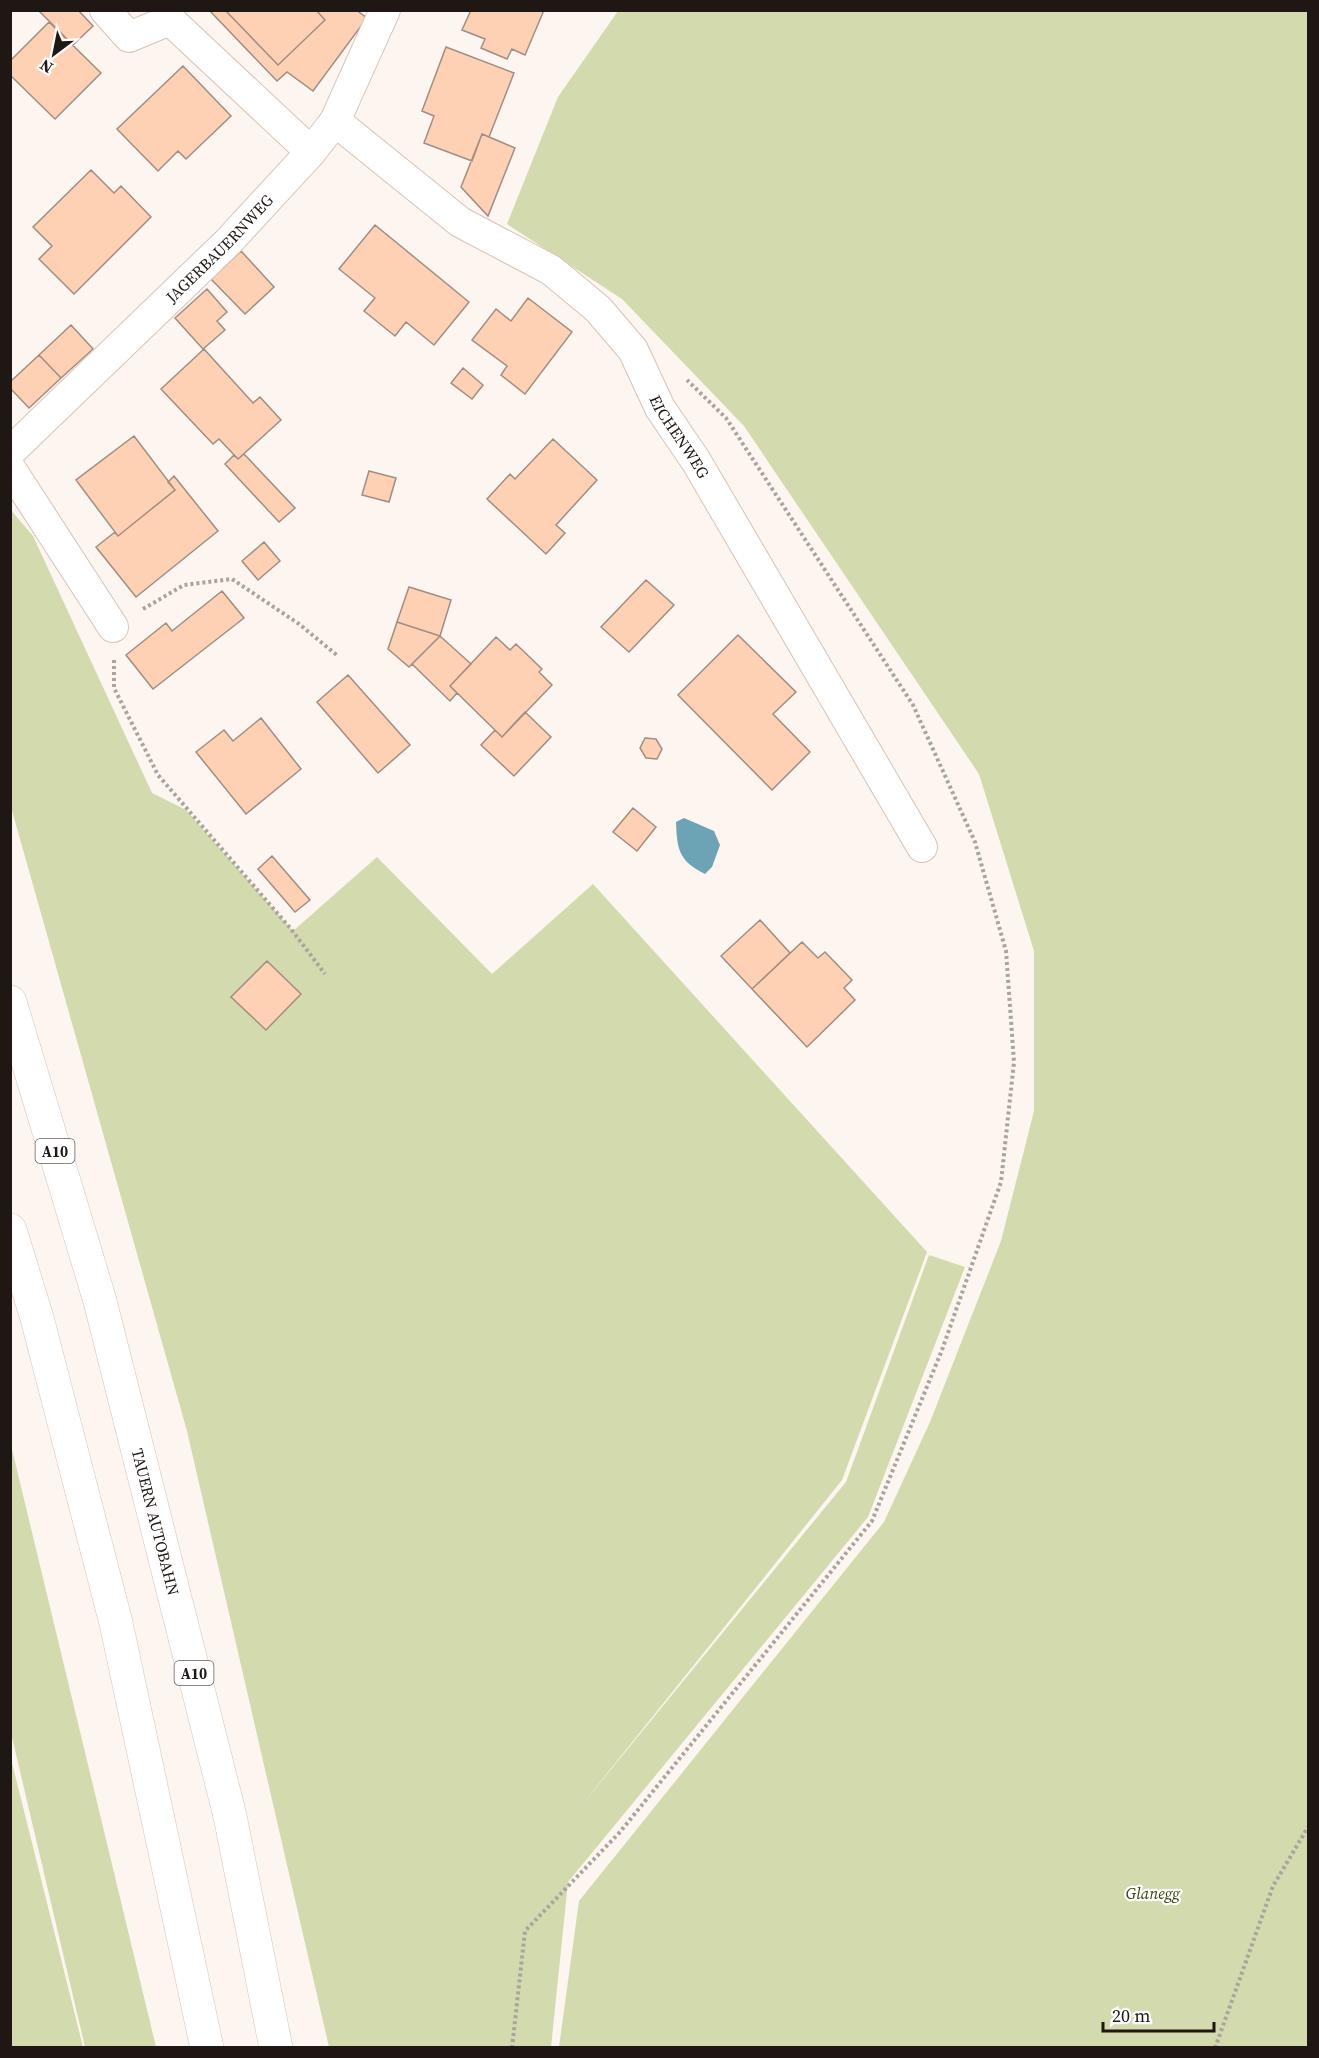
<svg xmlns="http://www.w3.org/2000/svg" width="1319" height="2058" font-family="'Source Serif 4',serif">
  <rect width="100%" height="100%" fill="#fdf5ef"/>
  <!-- green -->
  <path fill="#d2daae" d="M618,11H1308V2047H559L579,1901L884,1522L930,1422L1001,1241L1034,1111V951L979,774L744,426L622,299L507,224L558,97Z
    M10,509L33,536L152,793L186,810L293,931L377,857L492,974L593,884L927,1252L842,1480L577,1811L846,1482L929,1255L965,1267L868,1517L568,1882L551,2047H329L187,1431L11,807Z
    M10,1441L156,2047H85L11,1733Z
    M10,1759H11L83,2047H11Z"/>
  <!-- water -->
  <path fill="#6ca4b6" d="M684,818L714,831L720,845L712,867L705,874C678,861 677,848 676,822Z"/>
  <!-- building -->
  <path fill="#ffd1b4" stroke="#a18d82" stroke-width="1.5" d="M38,10H78L93,26L73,45Z
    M209,10H225L278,65L325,20L316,10H356L367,18L313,91L287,72L277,81Z
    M225,10H316L325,20L278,65Z
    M471,10H544L525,55L512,49L507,59L481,48L485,39L462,30Z
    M49,22L101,73L55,119L10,75V61Z
    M446,47L514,73L489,137L482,134L472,161L424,143L434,116L422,111Z
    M183,66L231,116L186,159L178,151L158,171L117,129Z
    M482,134L515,148L488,216L461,187Z
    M91,170L114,193L121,186L151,217L74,294L39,259L52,246L33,227Z
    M375,225L469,302L434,345L406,322L395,336L364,311L375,298L339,269Z
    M241,251L274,287L245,314L211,279Z
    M207,289L227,312L217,321L225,330L203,349L175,318Z
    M528,298L572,332L525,394L501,375L507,366L472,340L496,309L511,321Z
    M71,325L93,349L61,378L39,355Z
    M204,349L253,403L260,397L281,420L238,459L219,439L213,444L161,389Z
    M39,355L61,378L29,408L10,388V382Z
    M463,368L483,385L472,399L451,383Z
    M134,436L175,490L118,536L76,480Z
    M553,439L597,480L556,525L565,533L546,554L487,499L510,474L515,479Z
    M244,454L295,508L279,522L225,464L234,455L238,459Z
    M369,471L396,478L389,502L362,495Z
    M174,476L218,531L136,597L96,547L115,532L118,536L175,490L168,482Z
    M264,542L280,561L258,580L242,561Z
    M646,580L674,605L629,652L601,627Z
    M409,587L451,600L440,636L397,622Z
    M222,591L244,618L153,689L126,655L166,623L172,631Z
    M397,622L440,636L409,667L388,649Z
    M738,635L796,692L773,714L810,752L772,790L678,695Z
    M440,636L471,664L450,686L457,693L450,701L412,664Z
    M496,637L510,650L516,644L542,669L539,672L552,685L502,737L450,686Z
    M348,675L410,745L378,773L317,702Z
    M525,712L551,737L514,776L481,745L495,730L502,737Z
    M261,718L301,769L246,814L196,752L224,730L233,741Z
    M645,738L656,739L662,749L657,759L646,758L640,748Z
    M633,808L656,827L637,851L613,832Z
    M272,856L310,900L295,912L258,869Z
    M760,920L790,953L752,989L721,956Z
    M802,942L818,958L825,952L852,980L844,988L855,1000L807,1047L752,989Z
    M267,961L301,994L266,1030L231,997Z"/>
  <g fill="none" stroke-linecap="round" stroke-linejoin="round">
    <!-- street casing -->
    <g stroke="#d7c3b6" stroke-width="32">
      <g id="street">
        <path d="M105,10L129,37L170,20L311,152"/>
        <path id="s1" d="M335,121L460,222L551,270L598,309L633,350L660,408L696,461L922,847"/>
        <path id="s2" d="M10,452L228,242L311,152L335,121L385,10"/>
        <path d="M10,468L113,627"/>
      </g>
    </g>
    <!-- highway casing -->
    <g stroke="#d7c3b6" stroke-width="34">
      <g id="highway">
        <path id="s3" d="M10,1002L100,1301L230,1816L276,2048"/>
        <path d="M10,1230L37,1318L116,1623L207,2048"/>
      </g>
    </g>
    <!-- path -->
    <path stroke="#aba39e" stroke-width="4" stroke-dasharray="3 3" stroke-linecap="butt" d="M143,609L184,585L232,579L299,624L338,656
      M114,660V688L158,775L291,929L325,974
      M512,2048L525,1931L620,1832L872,1521L942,1350L1001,1182L1014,1062L1006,951L975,842L913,705L726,418L687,380
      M1215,2048L1273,1886L1308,1827"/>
    <!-- street -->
    <use href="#street" stroke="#fff" stroke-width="30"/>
    <!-- highway -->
    <use href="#highway" stroke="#fff" stroke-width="33"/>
  </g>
  <g text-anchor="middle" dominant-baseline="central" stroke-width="4.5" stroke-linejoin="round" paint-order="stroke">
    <!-- shield labels -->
    <g fill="#fff" stroke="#625d5a" stroke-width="1.5">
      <rect x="35.5" y="1139" width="39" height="24" rx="4.5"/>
      <rect x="174.5" y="1661" width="39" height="24" rx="4.5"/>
    </g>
    <g font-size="15" font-weight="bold" fill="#1e1713">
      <text x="55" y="1151">A10</text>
      <text x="194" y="1673">A10</text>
    </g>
    <!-- street labels -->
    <g font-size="16" fill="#1e1713" stroke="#fff">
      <text stroke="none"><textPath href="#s2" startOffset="292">JAGERBAUERNWEG</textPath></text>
      <text stroke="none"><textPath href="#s1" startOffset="477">EICHENWEG</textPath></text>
      <text stroke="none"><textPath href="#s3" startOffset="540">TAUERN AUTOBAHN</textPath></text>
    </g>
    <!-- park labels -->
    <g font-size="16" font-style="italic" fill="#3b4108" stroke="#fff">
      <text x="1153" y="1893">Glanegg</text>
    </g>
  </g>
  <!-- border -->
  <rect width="1319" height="2058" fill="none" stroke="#1e1713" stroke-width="24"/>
  <!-- north arrow -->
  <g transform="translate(54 54) rotate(212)" stroke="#ffffff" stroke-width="4.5" paint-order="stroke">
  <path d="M0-4.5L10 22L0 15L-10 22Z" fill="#1e1713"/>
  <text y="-9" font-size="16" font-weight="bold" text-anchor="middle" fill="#1e1713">N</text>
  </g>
  <!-- scale -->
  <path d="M1103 2022v9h111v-9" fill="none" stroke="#1e1713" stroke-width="3"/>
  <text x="1112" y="2022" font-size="18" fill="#1e1713" stroke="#ffffff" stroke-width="4.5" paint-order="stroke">20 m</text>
</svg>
